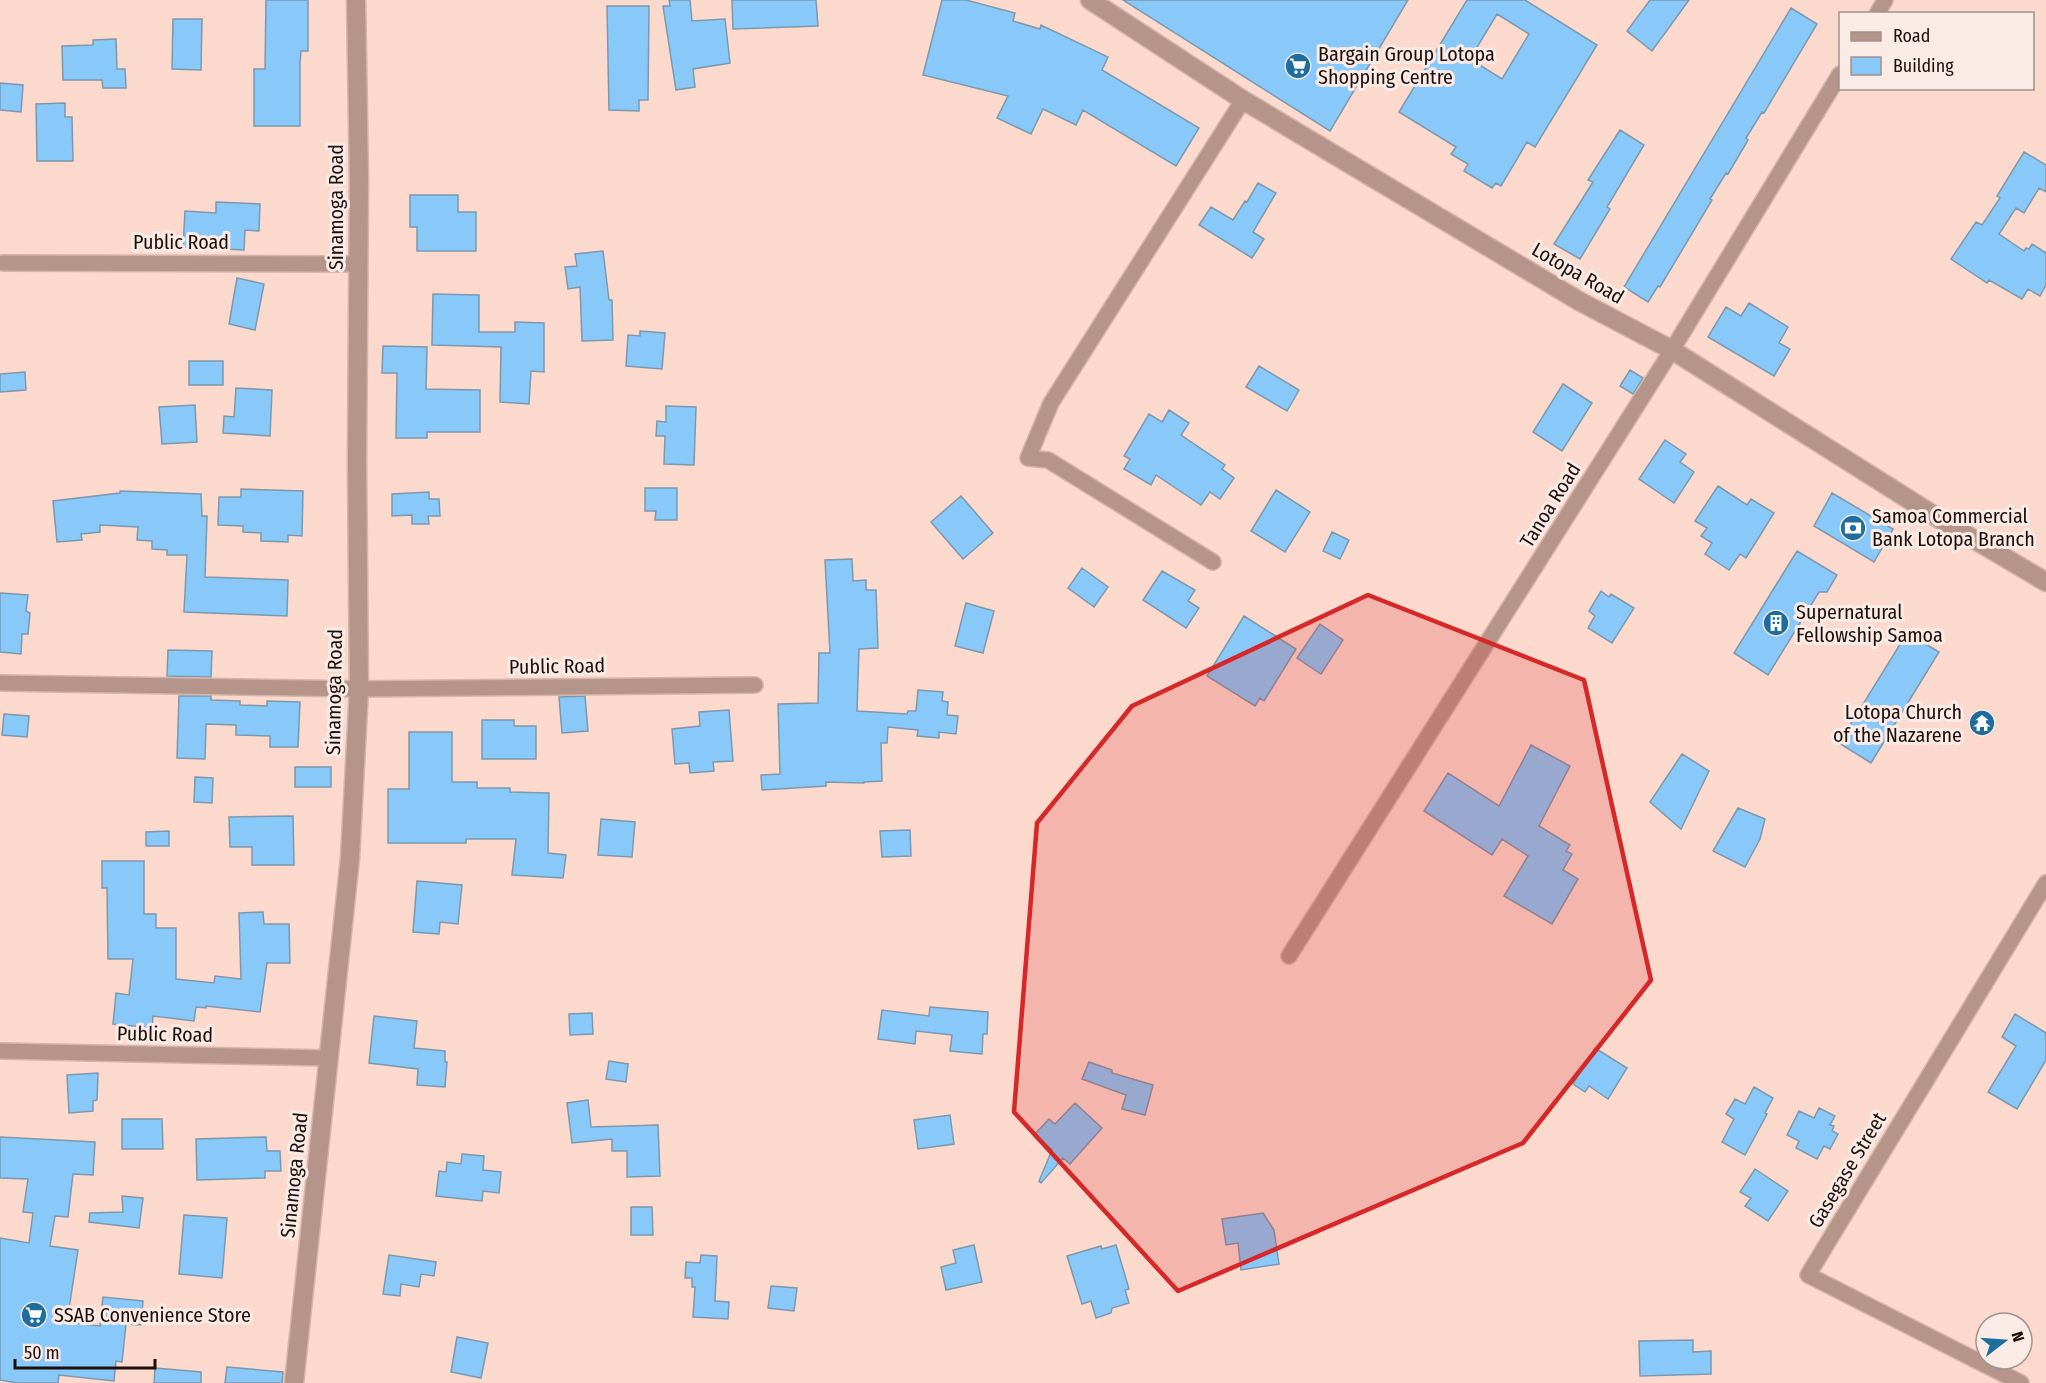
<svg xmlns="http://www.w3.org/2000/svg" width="2046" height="1383" font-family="'Fira Sans Condensed',sans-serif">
  <rect width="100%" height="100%" fill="#fcd9cd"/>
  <!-- building -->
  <path fill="#89c9f9" stroke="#7d98ad" stroke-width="1.5" fill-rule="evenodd" d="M266,0H308V51H301L300,62V126H254V69H265Z
    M669,0H690L692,21L725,19L730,63L693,69L695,87L676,90L663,6H670Z
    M732,0H816L818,26L733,29Z
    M942,0H966L1015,13L1013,21L1040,29L1041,25L1108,57L1102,70L1199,128L1176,166L1083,110L1076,125L1043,109L1031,134L997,118L1008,96L923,75Z
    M1123,0H1408L1330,131Z
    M1467,0H1525L1597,45L1535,147L1527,142L1501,186L1496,183L1492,188L1464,171L1468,164L1451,154L1456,147L1399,112ZM1497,14L1529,34L1502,79L1470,59Z
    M1650,0H1689L1652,51L1627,31Z
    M607,6H649L648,100H639V111L609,110Z
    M1791,8L1817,24L1764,113L1762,112L1746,138L1748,140L1728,174L1726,173L1710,199L1712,200L1660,287L1658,286L1648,302L1624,287Z
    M173,19H202L201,70L172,69Z
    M116,39L117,69H125L126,88H103L102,80H63L62,46L93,45V40Z
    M0,83L23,85L21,112L0,110Z
    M65,103V117H72L73,161H37L36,104Z
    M1620,130L1644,145L1607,207L1610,209L1580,259L1554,244L1593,182L1588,180Z
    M2024,152L2046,165V192L2039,188L2024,213L2016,208L1999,234L2024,251L2026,248L2029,249L2032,244L2046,253V285L2040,296L2028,289L2022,299L1989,280L1987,283L1951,259L1976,222L1982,225L2000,198L1997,196Z
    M1258,183L1276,193L1253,232L1264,239L1252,258L1199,225L1211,207L1233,220L1245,201L1247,202Z
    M410,195H458V212H476V251H417V227H410Z
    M216,202L260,204L259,231L245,230L244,250L183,247L185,211L216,213Z
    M603,251L609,300H612L613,340L582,341L580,287L568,289L565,267L577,266L575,254Z
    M237,278L264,284L255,330L229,324Z
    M433,294L479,295V332H515V322L544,323V372L531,371L529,404L500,402L501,347L432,345Z
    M1749,303L1788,327L1779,343L1790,349L1774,376L1708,337L1726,307L1741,316Z
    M640,331L665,333L662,369L626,366L628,335L640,336Z
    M383,346L427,347L426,389L480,390V432H427V438H396L397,373H382Z
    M189,361H223V385H189Z
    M1259,366L1299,390L1287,411L1246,387Z
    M1630,370L1643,378L1633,394L1620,386Z
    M25,372L26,390L0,392V374Z
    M1563,384L1592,403L1562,451L1533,432Z
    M236,388L272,390L270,436L223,433L224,416L234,417Z
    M195,405L197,442L162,444L159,407Z
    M666,406L696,407L694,465L664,464L665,436H656L657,421L666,422Z
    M1169,410L1189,423L1181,435L1225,465L1222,469L1234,478L1220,499L1210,492L1201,505L1156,475L1151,485L1124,469L1130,459L1124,456L1149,414L1162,422Z
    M1665,440L1686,454L1680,462L1694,472L1674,503L1639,479Z
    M1718,486L1747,505L1751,499L1774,513L1746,558L1740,554L1729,570L1705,554L1712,543L1701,536L1707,528L1695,521Z
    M645,488H677V520H655L656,511H645Z
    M241,489L303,491L302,536L288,535V542L261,541V533L243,532V526L218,525L219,497H241Z
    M1276,490L1310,512L1285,552L1251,531Z
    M120,491L201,494L202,516H207L205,577L288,580L287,616L184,612L187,555H167V550L152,549V541L137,540L138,527L100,525V532L81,534L82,540L57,542L53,501L120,493Z
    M429,492V499H439L440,516H428L429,524H412V515L392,516V494Z
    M1832,493L1893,529L1874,562L1814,526Z
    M961,496L993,533L963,559L931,522Z
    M1332,532L1349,540L1340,559L1323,551Z
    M1797,551L1837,575L1827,592H1819L1768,675L1734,653Z
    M852,559L853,581L866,580V590H876L878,648L859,649L857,711L907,714L908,711H916L918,690L943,692L942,701L948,702L947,715L958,716L956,734L939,732V738L917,736L918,730L888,727L887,743H881L882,781L864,782V783L826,782V786L762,790L761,775L780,774L778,704L818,703L819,653H830L825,560Z
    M1082,568L1108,587L1094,607L1068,588Z
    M1162,571L1195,590L1188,601L1199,608L1186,628L1143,600Z
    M1601,591L1609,597L1611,594L1634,608L1612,643L1588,628L1595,616L1589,611Z
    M0,593L28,595L26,611L30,613L28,634H22L21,654L0,652Z
    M966,603L994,611L983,653L955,646Z
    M1244,616L1296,649L1264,701L1260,698L1255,706L1207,676Z
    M1320,624L1343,640L1321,674L1297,658Z
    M1907,633L1939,652L1871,763L1839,743Z
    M168,650L212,651L211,677L167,676Z
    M179,696H211V700L240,701V705L267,706V701L300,702L298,747H270V736L236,735V725L206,724L205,759L177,758Z
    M585,696L588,731L562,733L559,697Z
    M729,710L733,761L713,762L714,771L690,773L689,763L675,764L672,729L700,726L699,712Z
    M4,714L29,716L27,737L2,735Z
    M482,720H514V726H536V759H482Z
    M409,732H452V782H477V788H510V792L549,793L548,853L566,855L563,878L512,875L516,839H466V843H388V789H409Z
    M1531,745L1570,766L1539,826L1570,845L1566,851L1572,854L1563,870L1578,879L1552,924L1504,896L1528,856L1502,839L1492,855L1424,811L1448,773L1499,806Z
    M1682,754L1709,771L1681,829L1650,802Z
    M295,767H331V787H295Z
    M195,777L213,778L212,803L194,802Z
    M1738,808L1765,819L1760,839L1745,867L1713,851Z
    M293,816L294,865H252V847H230L229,817Z
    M601,819L635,822L632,857L598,855Z
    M910,830L911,856L882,857L880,831Z
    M169,831V846H146V832Z
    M102,861H144V914H156V928H176V979L214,983L215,976L241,979L239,913L263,912L264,924H289L290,963H267L260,1012L206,1006V1008L196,1007L194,1021L153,1016L152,1028L113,1024L116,993L129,995L133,959H108L107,888H102Z
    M417,881L462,885L458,924L440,922L439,934L413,932Z
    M930,1007L988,1012L987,1034H983L982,1054L950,1051L952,1035L916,1031L915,1044L878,1039L882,1010L929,1016Z
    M592,1013L593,1034L570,1035L569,1014Z
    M2015,1014L2046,1033V1060L2017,1109L1988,1092L2016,1046L2002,1037Z
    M374,1016L417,1021L414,1048L445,1051V1062H447L445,1087L417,1085L418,1069L369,1063Z
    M1595,1048L1627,1068L1608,1099L1589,1086L1585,1092L1573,1084Z
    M609,1061L628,1064L626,1082L606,1079Z
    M1089,1062L1112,1070V1073L1153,1085L1145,1115L1122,1109L1126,1095L1082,1079Z
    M98,1073L97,1100L93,1101V1111L69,1113L67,1075Z
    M1754,1087L1773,1098L1765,1113L1767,1114L1745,1155L1722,1142L1734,1119L1726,1114L1735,1099L1745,1104Z
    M588,1100L591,1127L658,1125L660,1176L627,1177V1151H612V1139L572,1143L567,1103Z
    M1075,1103L1102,1128L1070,1164L1063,1158L1041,1183L1039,1181L1052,1150L1035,1134L1049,1119L1055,1124Z
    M1819,1108L1835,1116L1830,1125L1834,1126L1832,1131L1838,1134L1830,1149L1824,1146L1817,1159L1796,1148L1799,1141L1787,1135L1799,1111L1814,1118Z
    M950,1115L954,1144L918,1149L914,1120Z
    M122,1119H162L163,1149H122Z
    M0,1137L95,1142L93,1175L73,1174L68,1217L55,1216L50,1246L78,1250L67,1322L100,1326L103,1297L143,1301L141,1325L126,1324L122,1362L116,1361L114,1381L59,1375L58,1383H17L0,1380V1238L29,1243L33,1213L23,1212L28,1179L0,1178Z
    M266,1137L267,1151H280L281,1171H265V1178L197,1180L196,1139Z
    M462,1154L484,1156L483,1170L501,1172L499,1193L483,1191L482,1201L436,1196L439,1171L446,1172L447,1162L461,1164Z
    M1755,1169L1788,1191L1768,1221L1745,1206L1751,1198L1740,1192Z
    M122,1196L143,1198L139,1228L89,1222L90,1213L123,1212Z
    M631,1207H652L653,1235H631Z
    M1263,1213L1274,1230L1279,1264L1241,1270L1238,1243L1226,1245L1222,1219Z
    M184,1215L227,1218L222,1278L179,1274Z
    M974,1245L982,1282L946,1290L941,1267L956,1263L953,1250Z
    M1116,1245L1129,1289L1125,1290L1129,1303L1112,1308L1111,1313L1096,1318L1091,1301L1082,1304L1067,1256L1101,1246L1102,1249Z
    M389,1255L436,1262L434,1276L421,1274L419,1287L401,1284L400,1296L383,1294Z
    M701,1255L717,1256L715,1301L729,1302L728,1319L693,1317L695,1287H692V1278H685L686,1262L700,1263Z
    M771,1286L797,1288L794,1311L768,1308Z
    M457,1337L488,1343L481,1378L451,1372Z
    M1693,1340V1352L1711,1351V1374L1640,1376L1639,1341Z
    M227,1367L283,1372L282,1383H225Z
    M155,1368L201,1372V1383H154Z"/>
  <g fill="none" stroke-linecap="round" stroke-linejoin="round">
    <!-- minor casing -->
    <g stroke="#d4b5aa" stroke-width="18">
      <path id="minor" d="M1877,14L1885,0
        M3,263L358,264
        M1213,562L1048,460L1028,458L1051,403L1243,100
        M0,683L359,689L755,685
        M1289,956L1672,350L1840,74
        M0,1051L329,1058
        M2021,1383L1808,1275L2046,883"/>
    </g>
    <!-- tertiary casing -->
    <g stroke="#d4b5aa" stroke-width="21">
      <path id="tertiary" d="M1090,0L1243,100L1579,301L1672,350L1943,521L2046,582
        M294,1383L350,858L359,689L357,461L359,179L356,0"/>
    </g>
    <!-- minor -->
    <use href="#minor" stroke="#b5958a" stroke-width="15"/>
    <!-- tertiary -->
    <use href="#tertiary" stroke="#b5958a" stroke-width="18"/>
  </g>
  <!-- marked area -->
  <path fill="#d62828" fill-opacity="0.2" stroke="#d62828" stroke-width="4.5" stroke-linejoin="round" d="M1368,595L1584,680L1651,980L1523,1143L1178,1291L1014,1112L1037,823L1132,706Z"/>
  <!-- icons -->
  <defs>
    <g id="supermarket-disc" transform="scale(1.35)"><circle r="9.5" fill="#1e6d9f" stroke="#faebe6"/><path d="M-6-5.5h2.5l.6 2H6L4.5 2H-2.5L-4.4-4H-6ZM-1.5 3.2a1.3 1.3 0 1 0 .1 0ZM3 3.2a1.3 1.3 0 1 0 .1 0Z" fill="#fff"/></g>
    <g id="bank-disc" transform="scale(1.35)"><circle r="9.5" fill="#1e6d9f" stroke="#faebe6"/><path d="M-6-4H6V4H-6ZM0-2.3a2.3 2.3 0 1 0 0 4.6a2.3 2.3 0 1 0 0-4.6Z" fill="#fff"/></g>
    <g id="building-disc" transform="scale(1.35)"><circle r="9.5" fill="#1e6d9f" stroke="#faebe6"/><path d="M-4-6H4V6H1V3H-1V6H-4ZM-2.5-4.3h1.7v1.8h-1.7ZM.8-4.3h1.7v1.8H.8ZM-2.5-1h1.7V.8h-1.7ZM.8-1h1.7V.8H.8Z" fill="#fff"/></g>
    <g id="temple-disc" transform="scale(1.35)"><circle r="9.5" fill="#1e6d9f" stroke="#faebe6"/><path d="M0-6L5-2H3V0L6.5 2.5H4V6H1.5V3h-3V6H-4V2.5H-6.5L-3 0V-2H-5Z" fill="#fff"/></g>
  </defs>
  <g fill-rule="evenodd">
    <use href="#supermarket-disc" x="1298" y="66"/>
    <use href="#bank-disc" x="1853" y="528"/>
    <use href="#building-disc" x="1776" y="623"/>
    <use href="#temple-disc" x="1982" y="723"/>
    <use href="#supermarket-disc" x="34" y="1315"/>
  </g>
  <g text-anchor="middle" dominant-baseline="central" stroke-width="6" stroke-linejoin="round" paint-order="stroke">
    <!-- poi labels -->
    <g font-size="20" fill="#1c100c" stroke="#faebe6" text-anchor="start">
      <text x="1318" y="54">Bargain Group Lotopa<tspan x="1318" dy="23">Shopping Centre</tspan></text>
      <text x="1872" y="516">Samoa Commercial<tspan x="1872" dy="23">Bank Lotopa Branch</tspan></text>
      <text x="1796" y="612">Supernatural<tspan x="1796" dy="23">Fellowship Samoa</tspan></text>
      <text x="1962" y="712" text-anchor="end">Lotopa Church<tspan x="1962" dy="23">of the Nazarene</tspan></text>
      <text x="54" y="1315">SSAB Convenience Store</text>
    </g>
    <!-- street labels -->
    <g font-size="20" fill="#1c100c" stroke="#faebe6">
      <text transform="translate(336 207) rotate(-90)">Sinamoga Road</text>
      <text x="181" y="242">Public Road</text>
      <text transform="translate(1578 273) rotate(30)">Lotopa Road</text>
      <text transform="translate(1550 505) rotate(-58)">Tanoa Road</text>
      <text transform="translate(557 666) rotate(-1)">Public Road</text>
      <text transform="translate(334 692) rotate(-89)">Sinamoga Road</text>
      <text transform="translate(165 1034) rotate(1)">Public Road</text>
      <text transform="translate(1847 1170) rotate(-59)">Gasegase Street</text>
      <text transform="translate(294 1175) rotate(-84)">Sinamoga Road</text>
    </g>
  </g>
  <!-- legend -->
  <rect x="1839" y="12" width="195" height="78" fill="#faebe6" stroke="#a1938f" stroke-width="1.5"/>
  <rect x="1851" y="32" width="30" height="9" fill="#b5958a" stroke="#a1938f" stroke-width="1.5"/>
  <text x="1893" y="42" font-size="18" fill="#1c100c">Road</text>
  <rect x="1851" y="57" width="30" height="18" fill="#89c9f9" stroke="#a1938f" stroke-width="1.5"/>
  <text x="1893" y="72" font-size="18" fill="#1c100c">Building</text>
  <!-- north arrow -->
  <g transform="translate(2004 1341) rotate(73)"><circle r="28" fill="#faebe6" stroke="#a1938f" stroke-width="1.5"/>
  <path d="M0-4.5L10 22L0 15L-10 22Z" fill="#1e6d9f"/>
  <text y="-9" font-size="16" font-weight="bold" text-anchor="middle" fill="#1c100c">N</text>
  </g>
  <!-- scale -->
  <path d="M15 1359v9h140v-9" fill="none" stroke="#1c100c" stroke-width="3"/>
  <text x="24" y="1359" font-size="18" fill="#1c100c" stroke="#faebe6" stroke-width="4.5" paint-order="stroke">50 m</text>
</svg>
